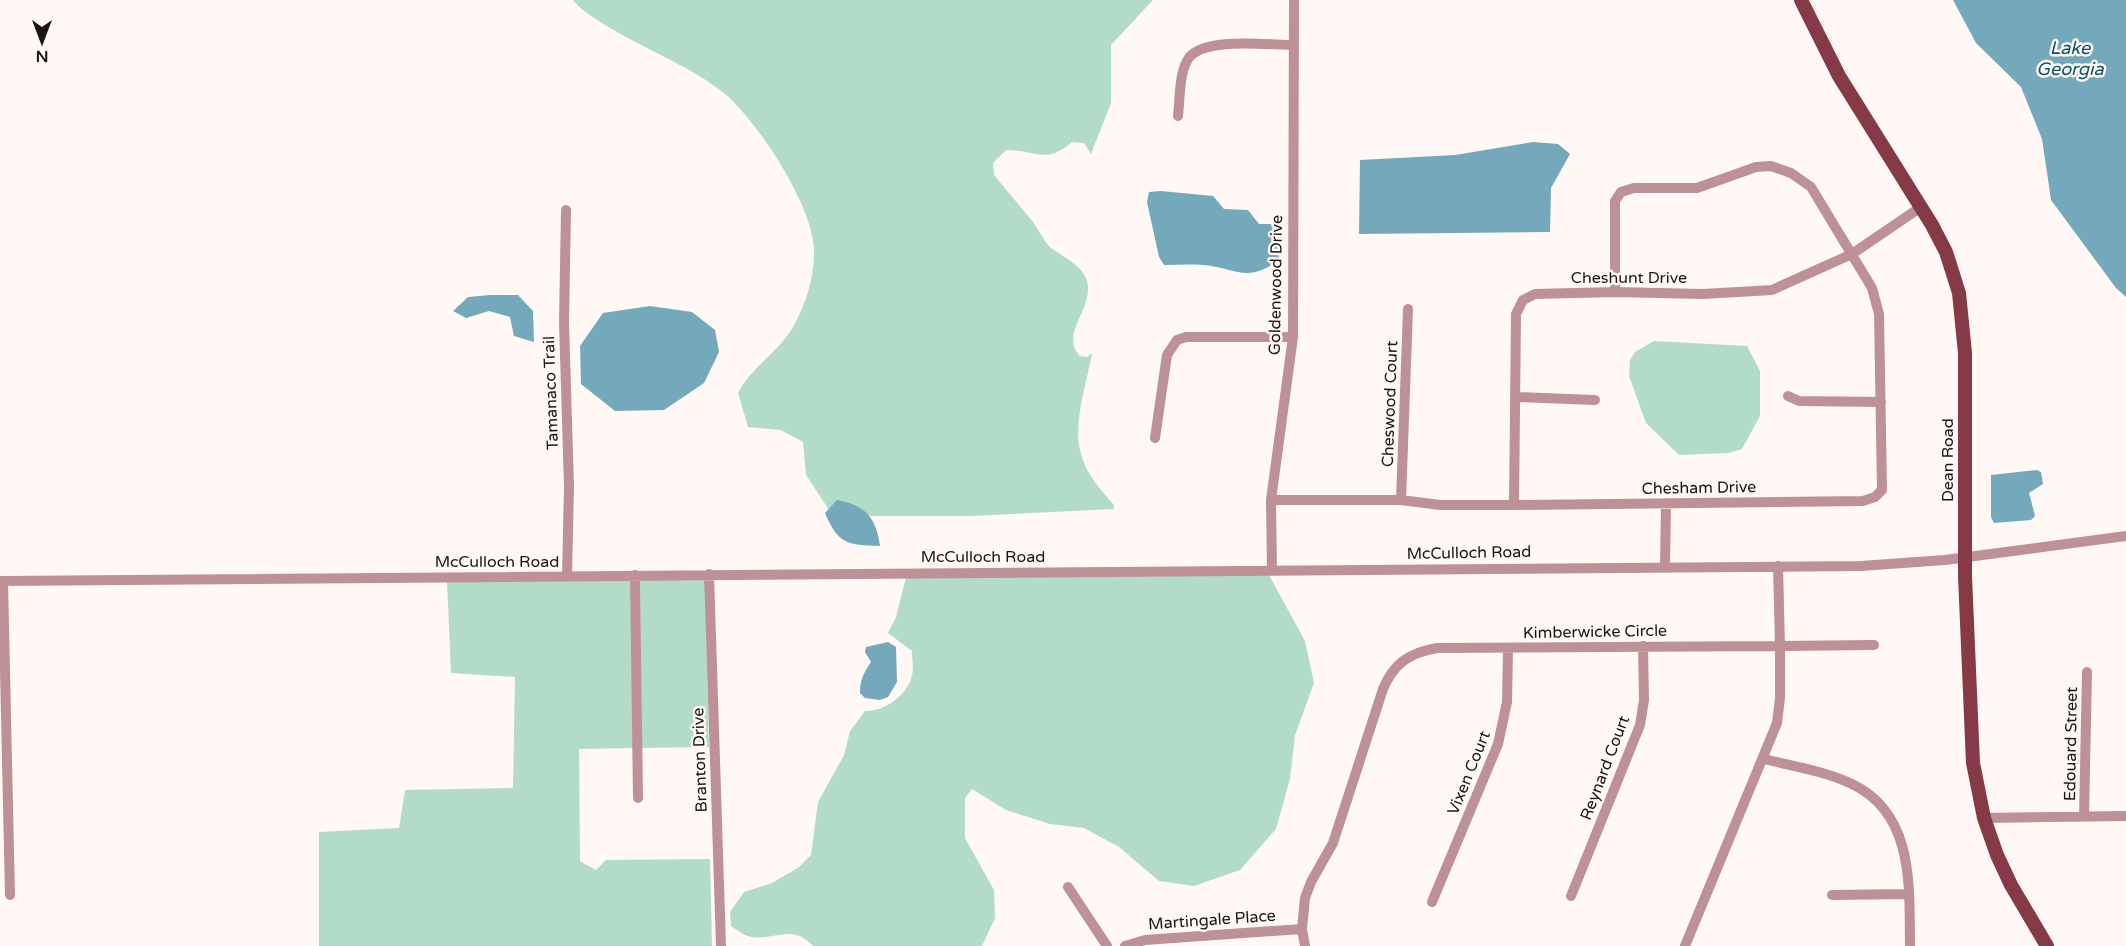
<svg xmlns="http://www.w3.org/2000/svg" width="2126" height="946" font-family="'Varela Round',sans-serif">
  <rect width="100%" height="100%" fill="#fff8f5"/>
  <!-- green -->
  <path fill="#b3dcc8" d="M573,0H1153L1111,45V103L1091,154L1084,143L1072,142C1045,165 1037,150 1006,150L993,163L994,175C1007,191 1020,206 1033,222C1039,230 1044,242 1051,248C1063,257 1080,264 1086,278C1097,307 1058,333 1080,356L1087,357L1092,353C1087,384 1072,423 1081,454C1086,474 1101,490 1114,505V509L971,516H856L829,510L806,475L803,442L781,430L748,427L738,393C751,367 778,353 793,327C806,304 815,275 814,249C812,204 758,122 724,93C711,83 697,74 682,66C657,52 588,21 573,0Z
    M1654,341L1747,346L1760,371V416L1742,449L1728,453L1679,455L1646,423L1629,376L1630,360L1635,352Z
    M1269,575L1305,641L1314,683L1295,735L1290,779L1276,829L1240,870L1194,886L1159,881L1119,847L1084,828L1050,824L1006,810L972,789L965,798V838L994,890L995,918L982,946H813C791,922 773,943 748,936C743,935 736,929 731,926L730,912L744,892L772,883L799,867L811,855L818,802L844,755L850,731L865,711C884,712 908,695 912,675C914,668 912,658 912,651L888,633L896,617L906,577Z
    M705,578L709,747L642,748L640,580Z
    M631,580L633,748L579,749L580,861L596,870L606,860L710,859L712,946H319V832L399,828L405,790L513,788L515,677L451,673L447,582Z"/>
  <!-- water -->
  <path fill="#74a8bb" d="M1953,0H2126V297L2116,288L2051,200L2042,139L2021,87L1976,43Z
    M1533,142L1558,144L1570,154L1551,188L1550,232L1359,234L1360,160L1455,155Z
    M1161,191L1213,196L1224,209L1248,210L1259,224H1271L1277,238L1279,260C1247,284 1237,268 1203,265C1190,264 1177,265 1164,265L1159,257L1147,202L1149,192Z
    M490,295H518L533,311L534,342L514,336L510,317L489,311L466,318L453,311L468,297Z
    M650,306L692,312L715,330L719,352L704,383L664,410L615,411L581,384L580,346L603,313Z
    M2037,470L2041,472L2043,484L2029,493L2035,516L2031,520L1994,523L1991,517V475Z
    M837,500C865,505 876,517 880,546C847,545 838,544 825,513Z
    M888,642L896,647L897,682L888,697L880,700L865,698L860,693C860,680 864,672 871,662L865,652L866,647Z"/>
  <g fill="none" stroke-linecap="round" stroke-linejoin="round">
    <!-- minor -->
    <path stroke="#be9196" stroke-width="10" d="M1178,116C1180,100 1179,75 1187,61C1198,36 1268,45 1293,45
      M566,210L564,322L569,487L567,576
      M1788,396L1799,401L1881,402
      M1517,397L1595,400
      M1155,438L1167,355L1177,340L1186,337H1293
      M1271,500H1401L1440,505H1514L1863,501L1875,497L1882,490L1879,314L1872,288L1811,187L1791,173L1771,166L1756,167L1697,188H1634L1621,192L1615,201V292
      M1401,500L1408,309
      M1514,505L1516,314L1523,300L1535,294L1615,292L1703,294L1772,290L1852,254L1921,207
      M1665,566L1666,504
      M1778,566L1780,646L1874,645
      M1272,570L1271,500L1293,337L1294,0
      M709,574L721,946
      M635,575L638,798
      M0,581L1861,566L1945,560L2126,536
      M3,581L10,895
      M1764,759C1792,766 1825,771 1852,784C1915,814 1909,887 1910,946
      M2084,817L2087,672
      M1984,818L2126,816
      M1068,887L1107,946
      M1832,895L1909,894
      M1571,896L1640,725L1644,700L1643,646
      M1432,902L1498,744L1507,702L1508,649
      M1125,946L1145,940L1302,929
      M1305,946L1302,929L1305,898L1311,882L1333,843L1383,689C1394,663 1409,653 1437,648L1780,646V698L1777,723L1685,946"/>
    <!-- major -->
    <path stroke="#853a46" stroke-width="14" d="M1801,0L1839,76L1932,225L1946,252L1959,293L1965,353V576L1973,763L1984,818L1997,855L2011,885L2047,946"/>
  </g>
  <g text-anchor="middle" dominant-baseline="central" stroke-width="5" stroke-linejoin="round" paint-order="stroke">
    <!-- street labels -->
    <g font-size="16" fill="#1e130d" stroke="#fff8f5">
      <text x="1629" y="278">Cheshunt Drive</text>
      <text transform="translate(1276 285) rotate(-89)">Goldenwood Drive</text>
      <text transform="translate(551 393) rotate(-92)">Tamanaco Trail</text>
      <text transform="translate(1390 404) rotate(-88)">Cheswood Court</text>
      <text transform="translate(1948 460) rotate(-90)">Dean Road</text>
      <text transform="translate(1699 488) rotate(-1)">Chesham Drive</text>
      <text transform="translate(1469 553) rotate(-1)">McCulloch Road</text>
      <text x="983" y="557">McCulloch Road</text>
      <text x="497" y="562">McCulloch Road</text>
      <text transform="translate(1595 632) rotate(-1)">Kimberwicke Circle</text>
      <text transform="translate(2071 744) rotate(-89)">Edouard Street</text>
      <text transform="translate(700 760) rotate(-92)">Branton Drive</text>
      <text transform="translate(1605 768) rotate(-69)">Reynard Court</text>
      <text transform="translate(1469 773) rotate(-68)">Vixen Court</text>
      <text transform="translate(1212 920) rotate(-4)">Martingale Place</text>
    </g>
    <!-- water labels -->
    <g font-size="18" font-style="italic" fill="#0a5569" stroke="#fff8f5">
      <text x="2070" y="48">Lake<tspan x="2070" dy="21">Georgia</tspan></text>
    </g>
  </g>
  <!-- north arrow -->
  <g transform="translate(42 42) rotate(180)" stroke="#fff8f5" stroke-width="4.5" paint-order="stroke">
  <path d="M0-4.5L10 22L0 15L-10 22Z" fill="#1e130d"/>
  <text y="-9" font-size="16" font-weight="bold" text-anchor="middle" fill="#1e130d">N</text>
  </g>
</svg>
